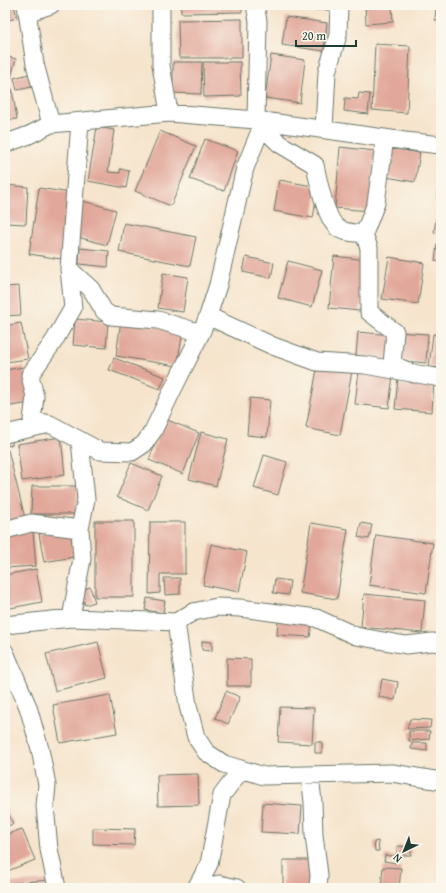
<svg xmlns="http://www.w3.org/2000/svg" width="446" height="893" font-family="'Gentium Book Plus',serif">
  <rect width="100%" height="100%" fill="#fbf7ec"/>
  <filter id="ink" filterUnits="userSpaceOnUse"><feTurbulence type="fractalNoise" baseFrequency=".025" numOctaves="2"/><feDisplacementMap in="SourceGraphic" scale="8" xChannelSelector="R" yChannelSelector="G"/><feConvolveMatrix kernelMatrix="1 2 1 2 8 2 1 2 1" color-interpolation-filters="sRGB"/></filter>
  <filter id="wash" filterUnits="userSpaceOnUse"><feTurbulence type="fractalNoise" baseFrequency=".012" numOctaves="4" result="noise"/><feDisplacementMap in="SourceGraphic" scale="16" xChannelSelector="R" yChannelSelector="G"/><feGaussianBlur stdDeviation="0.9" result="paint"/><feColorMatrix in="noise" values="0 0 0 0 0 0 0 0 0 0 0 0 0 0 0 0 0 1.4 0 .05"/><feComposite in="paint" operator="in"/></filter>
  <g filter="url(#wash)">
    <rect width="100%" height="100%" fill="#f6e4cc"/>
    <g id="blocks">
      <!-- building -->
      <path fill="#e1a79a" d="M5,5H14L17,18L5,21Z
        M181,5H242V12L181,13Z
        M305,5H333V10H305Z
        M365,5H392L393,22L366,24Z
        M436,5H441V20H435Z
        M286,17L327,23L324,51L282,45Z
        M242,19V58H179L178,20Z
        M375,44L410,46L407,113L372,110Z
        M271,55L305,60L300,103L265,98Z
        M5,56L16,59L9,84L5,82Z
        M173,62H202L201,94L173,93Z
        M203,62H240L241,96L204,97Z
        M29,74L32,87L17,90L14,78Z
        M12,89L17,119L5,120V90Z
        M359,93L370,94L368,114L344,111L345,98L358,99Z
        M97,127L114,130L108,172L120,173V169L129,171L126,188L88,181Z
        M160,131L196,146L171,206L135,191Z
        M205,139L238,151L224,191L190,179Z
        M340,147L375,151L370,211L335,208Z
        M390,148L420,153L415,182L386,177Z
        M440,170H441V200H437Z
        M279,180L318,187L313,218L274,211Z
        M5,185L28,187L26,224L5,223Z
        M39,188L70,193L61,259L29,254Z
        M83,201L116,210L107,245L74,236Z
        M438,205H441V234L434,233Z
        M124,223L196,237L190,266L119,252Z
        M437,244L441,245V262L435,261Z
        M80,248L109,251L108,267L79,264Z
        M334,256L366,260L360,311L329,308Z
        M246,257L274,263L271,278L243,272Z
        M389,257L424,263L418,304L382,299Z
        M288,261L322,270L312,307L278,298Z
        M163,273L188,277L183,312L158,308Z
        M19,286L21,315L5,316V287Z
        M75,319L108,322L106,348L73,345Z
        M121,320L183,331L177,366L116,356Z
        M21,323L28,359L5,362V326Z
        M358,332L392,335L389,360L356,356Z
        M396,332L428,334L426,363L394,360Z
        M433,334L441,335V368L429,367Z
        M114,358L165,377L160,389L109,370Z
        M318,364L352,371L340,435L306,428Z
        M24,367L30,403L5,407V370Z
        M359,370L393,374L389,408L355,404Z
        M398,377L434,380L432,412L395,409Z
        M250,398L270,400L267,437L247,435Z
        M165,419L199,433L183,474L149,460Z
        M201,432L228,439L216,486L189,479Z
        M12,437V445L5,446V438Z
        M61,437L65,475L22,481L17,444Z
        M5,450H8L25,518L5,523Z
        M264,455L287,462L278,495L254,488Z
        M131,463L162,476L148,510L117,497Z
        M32,486H77V514H31Z
        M95,521H134V597H95Z
        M150,522H185V574H160V593L149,594Z
        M311,523L348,529L337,599L300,593Z
        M361,523L372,525L369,539L358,537Z
        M70,529L74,557L44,562L39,534Z
        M33,532L36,566L5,568V533Z
        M376,535L433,543L426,593L369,585Z
        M211,544L247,552L239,592L203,585Z
        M36,569L42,602L5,609V575Z
        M164,578H180V594L165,595Z
        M275,579L290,581L288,595L273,593Z
        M90,587L95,602L85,605L80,591Z
        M364,594L425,600L422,633L361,627Z
        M147,598L165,601L163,613L145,610Z
        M278,620L312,623L310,637L277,635Z
        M202,641L212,642V651L202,650Z
        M98,642L107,678L55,691L46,654Z
        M227,658L251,659V686H227Z
        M382,679L398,682L395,700L379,697Z
        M226,691L240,697L228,724L215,718Z
        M110,695L117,733L60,743L53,705Z
        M280,707L314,708L312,744L278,742Z
        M410,719L431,720L430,728L407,729Z
        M409,731H430L429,739L409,741Z
        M315,742H322V753H315Z
        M412,743H427V751L411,749Z
        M198,774L199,805L158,806L157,775Z
        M263,803L302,806L300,834L261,832Z
        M5,805L13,824L5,827Z
        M93,828L135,829L134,845L93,844Z
        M22,829L35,860L5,872V835Z
        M378,841L379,851H375L374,842Z
        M397,846L411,847V855H397Z
        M385,855L397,857L396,863L384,861Z
        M283,860H313V888H283Z
        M383,867L401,868L399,888H381Z
        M50,880L51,888H12L11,883Z"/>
    </g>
  </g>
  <g filter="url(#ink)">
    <use href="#blocks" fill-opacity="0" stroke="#6a7769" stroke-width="1"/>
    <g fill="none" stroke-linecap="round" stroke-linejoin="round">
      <!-- street casing -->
      <g stroke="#6a7769" stroke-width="19">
        <path id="street" d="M26,5L35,64L51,124
          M161,5V65L169,113
          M255,5L258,21L256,120
          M27,13L51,5
          M262,127L280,144L315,165C318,180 326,221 339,229C346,233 357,233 364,234
          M324,129L327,72L338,35L339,5
          M385,138L376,203L364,234L369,248V312L395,332L392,364L414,374
          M5,144L29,135L51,124L169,113L256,120L405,141L441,145
          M69,269L91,289L104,311L111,316L158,320L201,333
          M208,316L273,346L317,362L365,365L441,378
          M50,424L32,420L35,397L30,375L54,341L73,308L69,269L80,122
          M5,434L50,424L100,451L132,452L144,444L153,431L172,391L201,333L208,316L218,285L245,168L264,121
          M5,530L31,523L80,529
          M71,618L82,559L80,529L86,499L80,441
          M176,622L188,706L196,737L206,752L224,764L264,776L392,773L441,781
          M5,625L71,618L176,622L193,612L217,607L240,608L316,618L356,636L406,645L432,642L441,643
          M5,652L28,707L40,749L47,785L45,806L49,849L57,888
          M310,775L313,802L314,835L319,875L318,888
          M196,888L209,864L222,795L241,770
          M202,888L219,884L237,888"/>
      </g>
      <!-- street -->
      <use href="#street" stroke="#fff" stroke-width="17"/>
    </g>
  </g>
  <!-- margin -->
  <rect width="446" height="893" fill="none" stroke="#fbf7ec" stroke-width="20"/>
  <!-- north arrow -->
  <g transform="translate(404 851) rotate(223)" stroke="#fbf7ec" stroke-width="3" paint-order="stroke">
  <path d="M0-3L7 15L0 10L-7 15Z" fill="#1f3d34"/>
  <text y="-6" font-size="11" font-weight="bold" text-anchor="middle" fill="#1f3d34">N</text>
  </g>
  <!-- scale -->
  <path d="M296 40v6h60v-6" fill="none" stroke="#1f3d34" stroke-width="2"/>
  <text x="302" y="40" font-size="12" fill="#1f3d34" stroke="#fbf7ec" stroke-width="3" paint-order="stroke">20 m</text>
</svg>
